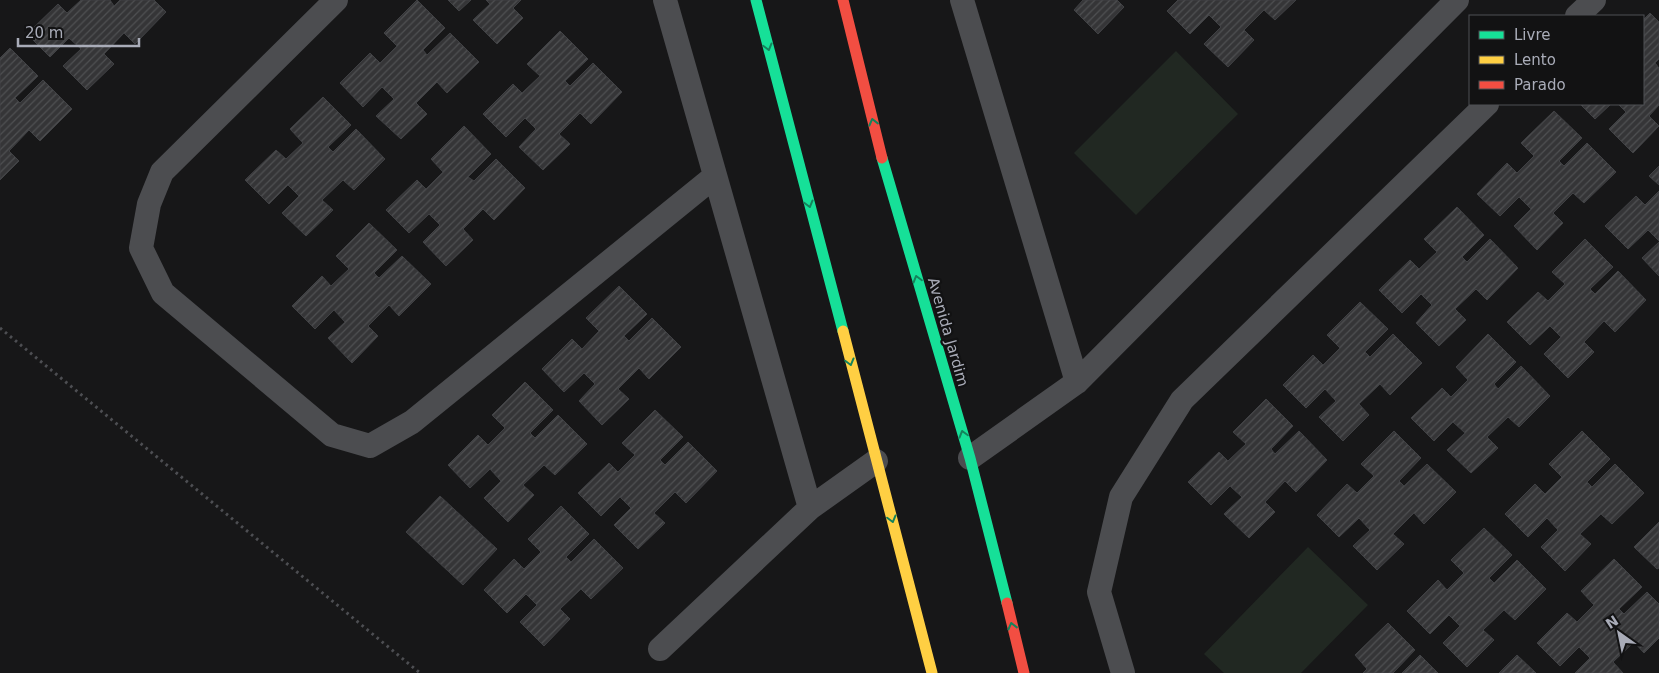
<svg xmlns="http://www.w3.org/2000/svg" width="1659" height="673" font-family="'DejaVu Sans',sans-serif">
  <defs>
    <pattern id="building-hatch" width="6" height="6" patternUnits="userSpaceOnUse" patternTransform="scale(1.25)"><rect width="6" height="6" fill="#353537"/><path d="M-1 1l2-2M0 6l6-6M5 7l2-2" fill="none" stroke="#4f5052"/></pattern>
  </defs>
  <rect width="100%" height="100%" fill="#171718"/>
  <!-- pitch -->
  <path fill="#212822" d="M1176,51L1238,114L1136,215L1074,153Z
    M1308,547L1368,605L1301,673H1224L1204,654Z"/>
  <!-- building -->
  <path fill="url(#building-hatch)" stroke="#404144" d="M81,0H110L114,6L120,0H154L166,12L135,44L124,33L104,54L114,64L87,90L63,66L81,49L69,38L50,57L27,34L58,4L67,13Z
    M417,0L445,28L423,50L427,55L450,33L479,62L447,93L437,82L416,103L427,114L401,139L376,116L394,99L382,87L363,107L340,83L370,53L380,63L397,46L384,33Z
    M448,0H471L459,11Z
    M486,0H521L513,8L523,18L497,44L473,20L490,4Z
    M1083,0H1117L1124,7L1098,34L1074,10Z
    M1178,0H1296L1275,20L1264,10L1244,30L1254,40L1228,67L1204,44L1221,27L1209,15L1190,34L1167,11Z
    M1650,13L1659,22V59L1655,63L1659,68V105L1649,116L1659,126L1633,153L1609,129L1626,112L1618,104H1643V20Z
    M560,31L588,59L565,81L570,86L593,63L622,92L591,124L580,113L559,134L570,144L543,170L519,147L536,129L525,118L506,137L483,114L513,84L522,93L540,76L527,64Z
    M10,48L38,76L15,98L20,103L43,80L72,109L40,141L29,130L9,151L19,161L0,180V58Z
    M323,97L351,125L328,147L333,152L356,129L385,159L354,190L343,180L322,200L333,210L306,236L282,213L299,196L288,185L269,204L245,180L276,150L286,159L303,143L290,129Z
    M1580,104H1611L1595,119Z
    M1554,111L1582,138L1559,161L1564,166L1587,143L1616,172L1584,203L1573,193L1553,213L1563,223L1537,250L1514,226L1531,209L1519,197L1500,216L1477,194L1507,163L1517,173L1534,156L1521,143Z
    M464,126L491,154L468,177L474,181L496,159L525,188L494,220L483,209L463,229L473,240L446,266L423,242L440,225L429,214L409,233L386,210L417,180L426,189L443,172L431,159Z
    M1659,166V185L1649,176Z
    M1659,191V241L1648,230L1628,249L1605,226L1636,196L1645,205Z
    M1457,207L1484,235L1462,257L1467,262L1490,239L1518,268L1487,300L1476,289L1455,309L1466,320L1439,346L1416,323L1432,305L1421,294L1402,313L1379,290L1410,260L1419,269L1437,252L1424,239Z
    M369,223L397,250L374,273L379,278L402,256L431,284L399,316L389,305L368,326L378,336L352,363L328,338L345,322L334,310L315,329L292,306L322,276L331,286L349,269L336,256Z
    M1585,239L1613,267L1590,289L1595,294L1618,271L1646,300L1615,332L1604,321L1584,342L1594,352L1568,378L1544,354L1561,337L1550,326L1530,345L1507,322L1538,292L1548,301L1565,284L1552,272Z
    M1659,242V276L1642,258Z
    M619,286L647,314L624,336L629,341L652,318L681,347L649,379L639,368L618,389L629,399L602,425L579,401L595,384L584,373L564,392L542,369L572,339L582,349L599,331L586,318Z
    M1360,302L1388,329L1365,352L1370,357L1393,334L1422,363L1390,395L1380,384L1359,404L1369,415L1343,441L1319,417L1336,401L1325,389L1306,408L1283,385L1313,355L1323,365L1340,348L1327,335Z
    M1488,334L1516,362L1494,384L1498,389L1521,366L1550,396L1519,427L1508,417L1487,437L1498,448L1471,473L1447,450L1465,433L1453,422L1434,441L1411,418L1442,388L1451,397L1468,380L1456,367Z
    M525,382L553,410L530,433L535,438L558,415L587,444L555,475L544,465L523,485L534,495L508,522L484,498L501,481L490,469L470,488L448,465L478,435L488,445L505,428L492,415Z
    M1266,399L1293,426L1271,449L1275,454L1299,431L1327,460L1296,492L1285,481L1265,502L1275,512L1249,538L1224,514L1242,497L1230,486L1211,505L1188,482L1219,452L1228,461L1246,444L1233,432Z
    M655,410L683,437L660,460L665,465L688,442L717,471L686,503L675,492L654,513L665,523L638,549L614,525L631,508L620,497L601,516L578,493L609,463L618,472L635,455L622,443Z
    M1394,431L1421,458L1399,481L1404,486L1427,464L1456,492L1424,524L1414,513L1393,534L1404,544L1377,570L1353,546L1370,530L1359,518L1339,537L1317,515L1347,484L1357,493L1374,476L1361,464Z
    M1582,431L1610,459L1587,482L1592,487L1615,464L1644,493L1612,524L1601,514L1580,534L1591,544L1565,571L1541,547L1558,530L1547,518L1528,537L1505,514L1535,484L1545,494L1562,477L1549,464Z
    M440,496L497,549L463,585L406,532Z
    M561,506L589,534L566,557L571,562L594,539L623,568L591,599L581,589L560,609L570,619L544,646L520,622L537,605L526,594L507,613L484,590L514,559L524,569L541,552L528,539Z
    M1659,522V568L1657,569L1634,547Z
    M1484,528L1512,555L1489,578L1494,583L1517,560L1546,589L1515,620L1504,610L1483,630L1494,640L1467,667L1443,643L1460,626L1449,615L1430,634L1407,611L1438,580L1447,590L1464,573L1451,560Z
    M1614,559L1642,587L1619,609L1624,614L1647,592L1659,604V638L1644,653L1634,642L1613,662L1623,673H1575L1590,658L1579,647L1560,666L1537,643L1567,613L1577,622L1594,605L1581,591Z
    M1388,623L1415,650L1393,673H1363L1367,669L1355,655Z
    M1420,655L1438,673H1402Z
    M1517,655L1536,673H1499Z"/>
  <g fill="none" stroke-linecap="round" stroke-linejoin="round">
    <!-- path -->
    <path stroke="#4d4e52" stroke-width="3" stroke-dasharray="2.5 4" stroke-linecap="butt" d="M0,328L420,673"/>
    <!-- lane -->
    <path stroke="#4c4d50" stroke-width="24" d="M336,0L162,172L149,204L141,248L163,293L332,435L370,446L412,422L715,176
      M665,0L810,508
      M962,0L1077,382
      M1577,16L1594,0
      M970,458L1077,382L1457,0
      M660,649L810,508L876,461
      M1123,673L1099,592L1121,497L1182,400L1487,104"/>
    <!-- fast -->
    <path stroke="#16e098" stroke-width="11" d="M756,0L843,331
      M882,158L970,458L1007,603"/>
    <!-- slow -->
    <path stroke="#ffcf43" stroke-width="11" d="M843,331L932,673"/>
    <!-- jam -->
    <path stroke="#f24e42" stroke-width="11" d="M843,0L882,158
      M1007,603L1024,673"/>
  </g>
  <!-- one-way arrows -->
  <defs><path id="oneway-chevron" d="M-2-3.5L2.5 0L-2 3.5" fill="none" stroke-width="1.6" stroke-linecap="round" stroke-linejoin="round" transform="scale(1.25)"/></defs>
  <g stroke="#14835c">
    <use href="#oneway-chevron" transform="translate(768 47) rotate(75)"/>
    <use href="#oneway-chevron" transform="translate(873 122) rotate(-104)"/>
    <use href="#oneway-chevron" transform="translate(809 204) rotate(75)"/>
    <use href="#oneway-chevron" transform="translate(917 279) rotate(-106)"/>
    <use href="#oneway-chevron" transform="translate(850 362) rotate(75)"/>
    <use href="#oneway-chevron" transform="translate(963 434) rotate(-106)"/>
    <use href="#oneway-chevron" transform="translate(892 519) rotate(75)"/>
    <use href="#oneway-chevron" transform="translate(1012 626) rotate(-104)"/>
  </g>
  <g text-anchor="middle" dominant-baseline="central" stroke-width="4.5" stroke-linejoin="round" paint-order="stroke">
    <!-- street labels -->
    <g font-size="15" fill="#a9acb8" stroke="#121213">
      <text transform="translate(948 332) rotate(74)">Avenida Jardim</text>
    </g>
  </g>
  <!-- legend -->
  <rect x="1469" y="15" width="175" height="90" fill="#121213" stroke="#4e5055"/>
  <rect x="1479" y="31" width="25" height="8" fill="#16e098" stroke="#4e5055"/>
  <text x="1514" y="40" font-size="15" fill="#a9acb8">Livre</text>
  <rect x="1479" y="56" width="25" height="8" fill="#ffcf43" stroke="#4e5055"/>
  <text x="1514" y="65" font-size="15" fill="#a9acb8">Lento</text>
  <rect x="1479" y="81" width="25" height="8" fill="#f24e42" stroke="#4e5055"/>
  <text x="1514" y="90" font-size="15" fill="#a9acb8">Parado</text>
  <!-- north arrow -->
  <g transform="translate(1619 633) rotate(327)" stroke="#121213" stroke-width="4" paint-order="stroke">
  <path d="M0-4L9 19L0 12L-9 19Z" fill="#a9acb8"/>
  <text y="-8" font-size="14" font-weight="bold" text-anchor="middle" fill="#a9acb8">N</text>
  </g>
  <!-- scale -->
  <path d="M18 38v8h121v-8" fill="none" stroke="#a9acb8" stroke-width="2.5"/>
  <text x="25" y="38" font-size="15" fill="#a9acb8" stroke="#121213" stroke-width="4" paint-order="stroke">20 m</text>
</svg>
